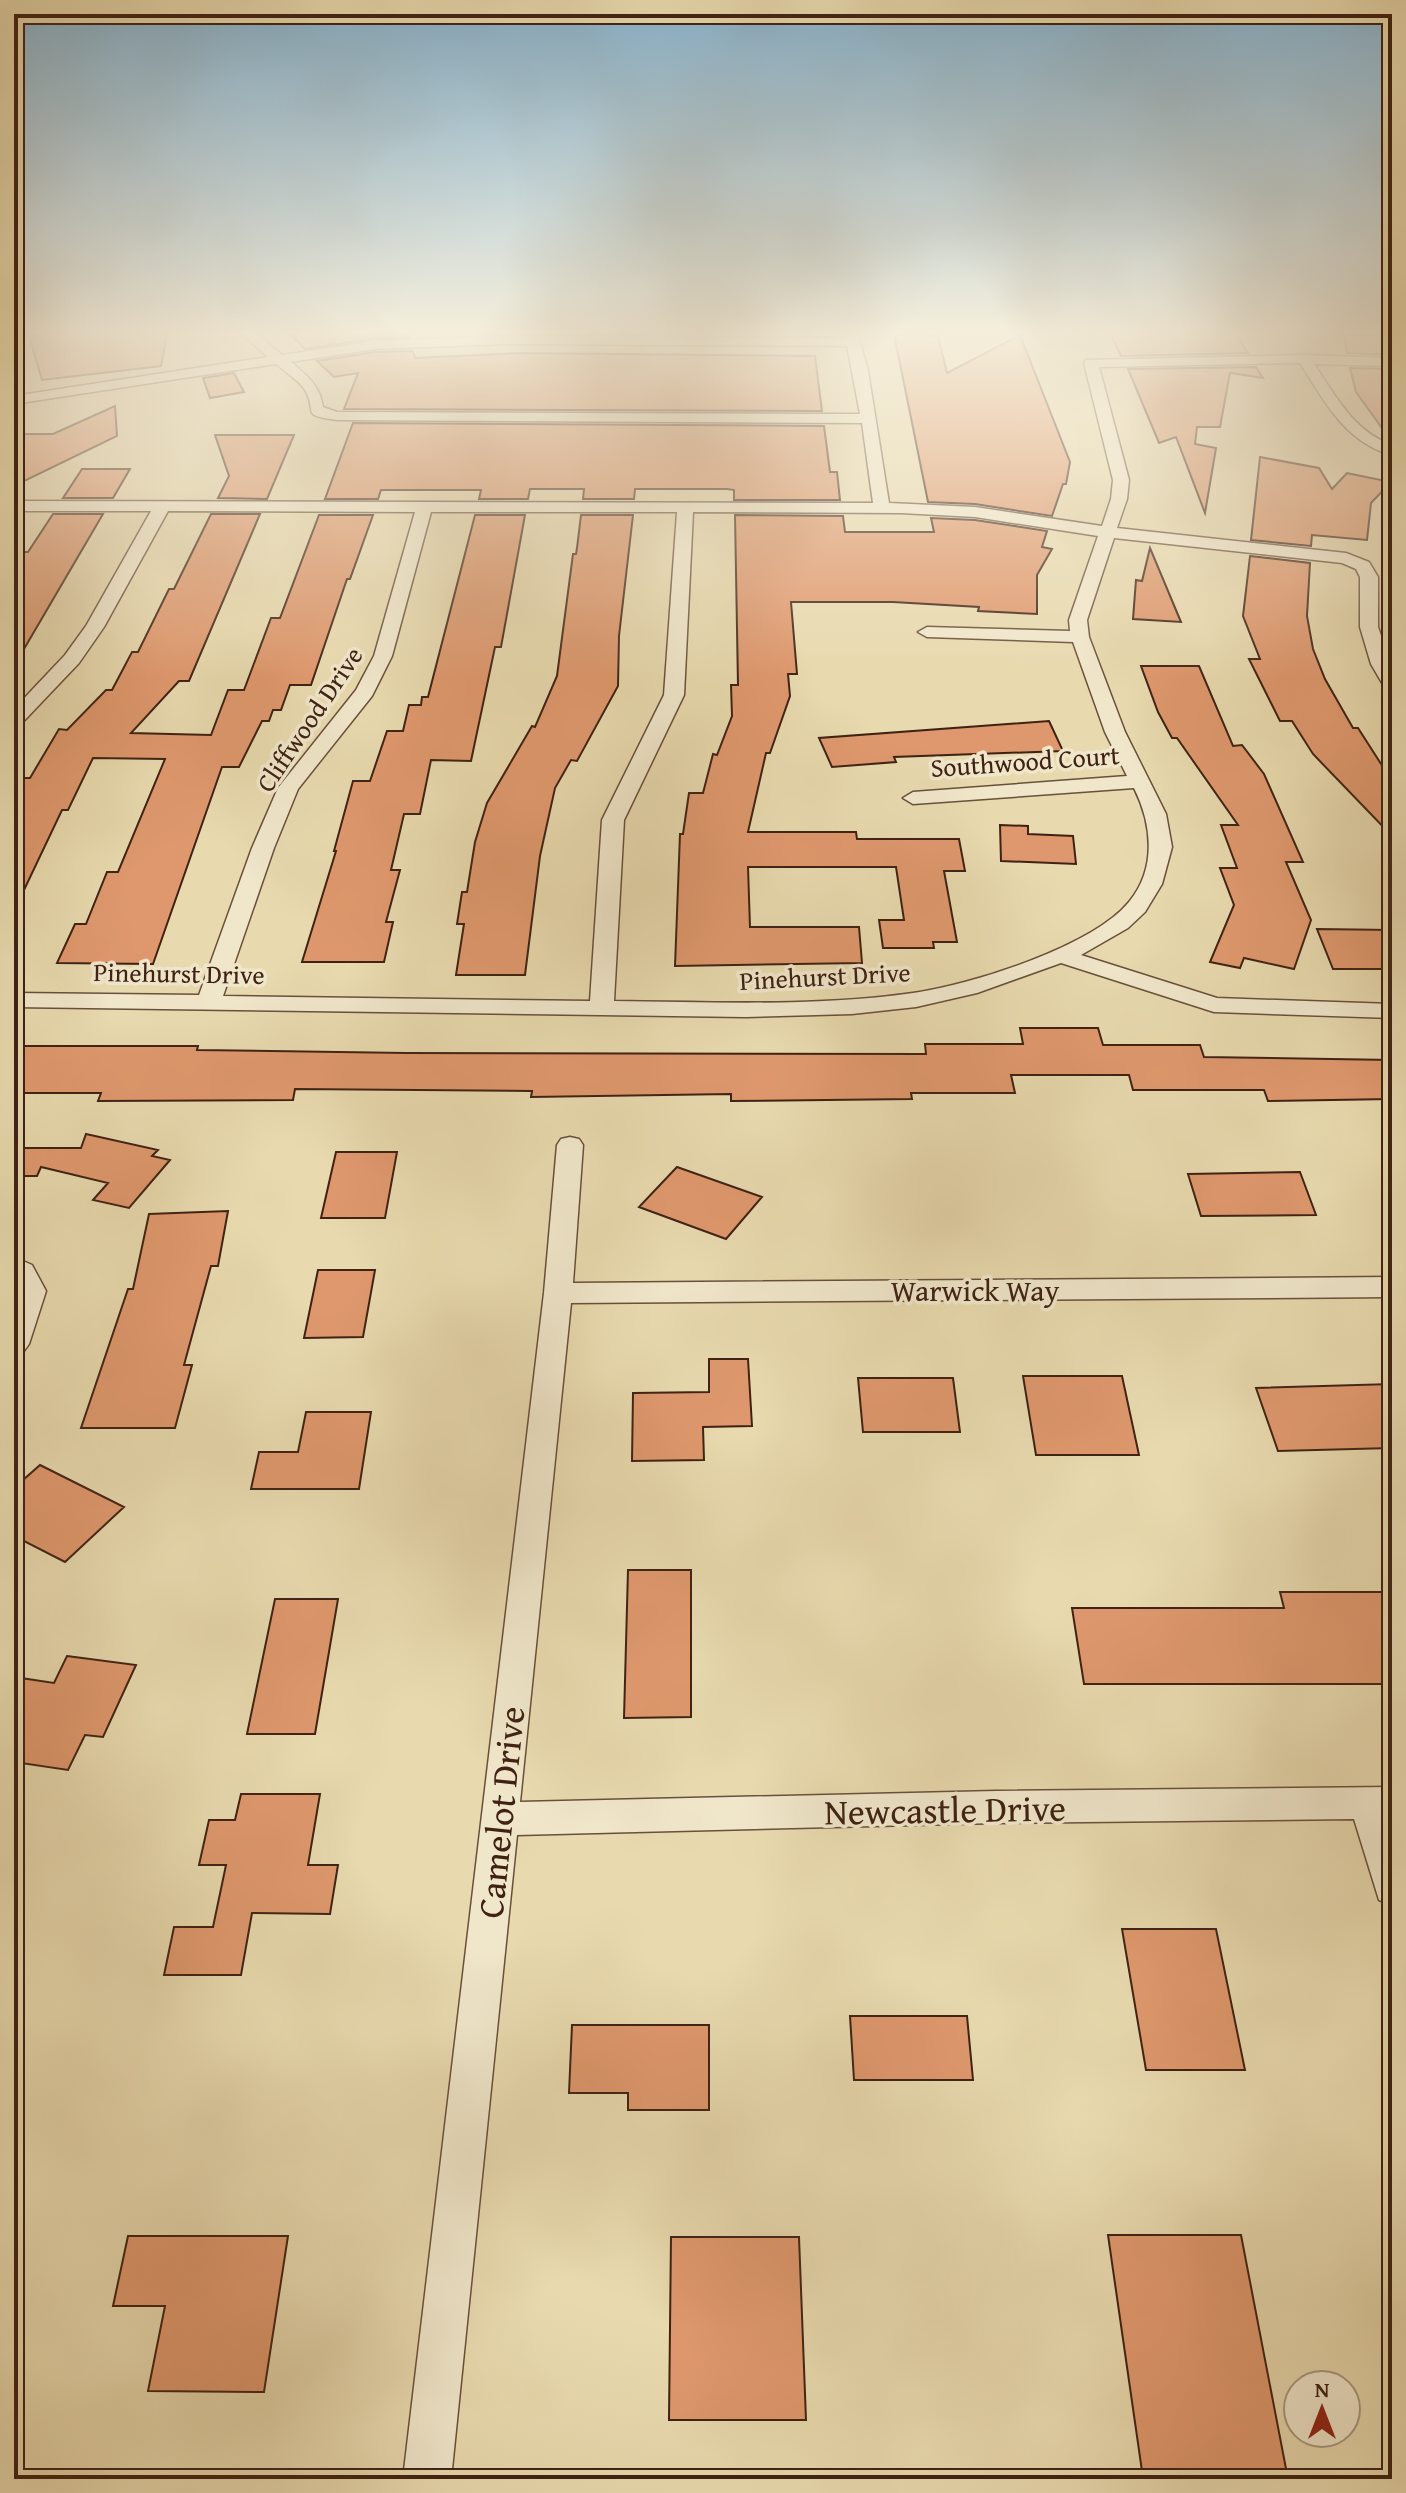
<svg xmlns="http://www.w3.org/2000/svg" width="1406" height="2493" font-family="'Gentium Book Plus',serif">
  <rect width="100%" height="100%" fill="#e8d9ae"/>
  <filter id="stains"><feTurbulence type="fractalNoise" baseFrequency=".0025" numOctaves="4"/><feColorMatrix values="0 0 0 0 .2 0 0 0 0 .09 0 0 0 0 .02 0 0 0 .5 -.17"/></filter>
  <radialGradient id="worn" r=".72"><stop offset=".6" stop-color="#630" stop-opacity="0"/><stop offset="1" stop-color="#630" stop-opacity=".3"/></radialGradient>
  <!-- building -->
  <path fill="#df986d" stroke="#3f2214" stroke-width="2" d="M102,329H168L161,366L42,380L29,336Z
    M285,329H408L410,337L375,338L305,349Z
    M893,329H928L930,336H938L947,373L1020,335L1070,462L1066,484H1063L1052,516L975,504L928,502Z
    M1110,333H1235L1248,353L1121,356Z
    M1344,335H1392V355L1347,353Z
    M413,351L415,358L520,353L815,356L822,411L344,409L358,373L334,377L317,361L375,352Z
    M1256,367L1263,378L1230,373L1220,427H1197L1195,444L1216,448L1205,513L1176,437L1159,443L1128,369Z
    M1350,368L1392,369V442L1356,392Z
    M234,373L244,392L210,398L203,378Z
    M115,406L117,436L14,486V434H53Z
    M353,423L824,426L830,472H837L840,500H734V490L727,489H635L634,499H583L584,489H530L528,499H479L481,490H381L378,499H325Z
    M215,435H294L267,499L218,498L229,476Z
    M1260,457L1319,468L1332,489L1347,473L1391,482L1371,503L1367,540L1312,535L1311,546L1251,540Z
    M82,469H130L113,498H63Z
    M53,514H103L14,666V565L23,552H28Z
    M211,514H260L189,681H179L131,733L211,735L228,690H244L271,618H280L319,515H373L350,579H347L311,685H290L281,710H273L269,721H262L239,767H222L153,964L57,963L75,924H86L107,872H118L165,759L93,758L68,810H62L14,911V778H30L59,729L67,730L106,690H112L132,652H138L169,589H174Z
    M475,515H525L501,647H495L471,761L431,760L420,814H404L391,870H400L386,922H393L384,962H302L336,851H334L353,781H370L387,731H403L409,705H421L422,697H428Z
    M581,515H633L619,636L618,686L577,761L571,760L555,788L540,856L525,975H456L464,924H457L462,892H467L475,842L487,803L532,726L535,727L557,676L573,554H576L577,548Z
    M735,515L843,516L845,532H934L931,518L975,520L1047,531L1042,547L1052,549L1037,575V614L978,611L979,607L893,602H791L797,674H788L790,696L770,753H766L748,832H856L857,839H959L965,871H944L957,942H933L934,948H883L879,920H904L896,867H748L750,927H859L862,963L675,966L680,834H683L689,793H703L713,754L717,755L732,716L731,685H738Z
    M1150,548L1181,622L1133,619L1136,580L1142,581Z
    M1250,556L1310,563L1307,616L1313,649L1325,679L1353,728H1358L1392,781V836L1313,754L1292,721H1280L1249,659H1260L1243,616Z
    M1141,666H1199L1233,746L1242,745L1264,774L1303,862H1286L1311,920L1294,969L1244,958L1240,968L1210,962L1234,905L1220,868H1237L1221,825H1238L1177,738H1172L1158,712Z
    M1049,721L1063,751L894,757L896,762L832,767L819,738Z
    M1000,825L1028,826V834L1073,836L1076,864L1001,861Z
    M1317,929L1392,930V969H1333Z
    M1020,1028H1098L1103,1045H1200L1204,1057L1392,1060V1099L1268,1101L1264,1090H1133L1129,1075H1011L1015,1093H911L912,1099L731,1101V1094L531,1097L532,1091L295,1089L293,1100L98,1101L101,1093H14V1046H198L197,1050L406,1053L926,1054L925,1044H1023Z
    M86,1134L158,1150L152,1156L170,1160L129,1208L93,1200L108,1183L41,1167L37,1176H14V1148H81Z
    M336,1152H397L385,1218H321Z
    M677,1167L762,1197L726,1239L639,1207Z
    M1300,1172L1316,1215L1201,1216L1188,1174Z
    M228,1211L218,1266H211L184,1365H192L175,1428H81L128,1289H133L149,1214Z
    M318,1270H375L363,1337L304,1338Z
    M709,1359H748L752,1426L703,1427L704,1460L632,1461L633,1393L709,1392Z
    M1023,1376H1122L1139,1455H1036Z
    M858,1378H953L960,1432H863Z
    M1392,1384V1448L1278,1451L1256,1388Z
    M306,1412H371L359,1489H251L259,1452H298Z
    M40,1465L124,1507L65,1562L14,1536V1488Z
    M628,1570H691V1717L624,1718Z
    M1280,1592H1392V1684H1084L1072,1608H1284Z
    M275,1599H338L315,1734H247Z
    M67,1656L136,1665L103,1737L85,1735L68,1770L14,1762V1677L54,1683Z
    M241,1794H320L308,1865H338L330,1914L252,1913L241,1975H164L174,1927H213L226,1865H199L209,1820H235Z
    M1122,1929H1216L1245,2070H1146Z
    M850,2016H967L973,2080H854Z
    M572,2025H709V2110H628V2093H569Z
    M1108,2235H1241L1288,2479L1143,2478Z
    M128,2236H288L264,2392L148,2391L165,2306H113Z
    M671,2237H799L806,2420H669Z"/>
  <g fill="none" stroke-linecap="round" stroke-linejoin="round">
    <!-- minor casing -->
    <g stroke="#69503a" stroke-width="3">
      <path id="minor" d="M236,329H251L282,355L375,341L507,336L847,338V329H861L860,342L868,371L889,503L975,507L1102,526L1111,499L1113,480L1084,363L1086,360L1304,355L1392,358V366L1314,364C1335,395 1354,432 1392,445V455C1346,443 1324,401 1300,363L1099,367L1129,480L1127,499L1117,528L1346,553L1369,562L1378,577V627L1392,668V690L1385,688L1371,664L1360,627V577L1356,569L1342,563L1114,538L1087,620L1089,637L1125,732L1166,814L1172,847L1162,884L1145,912L1128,928L1081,955L1217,998L1392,1004V1018L1214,1012L1061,963L977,993L916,1007L852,1014L746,1017L14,1007V993L199,995L252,848L278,788L356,690L374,656L415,512L168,511L104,627L79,663L21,724L14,726V709L65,655L86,626L151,511H14V501L873,503L862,423L337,420C299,415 318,413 305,390C299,380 285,372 276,364L14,404V396L268,357ZM507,344L847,346L860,414L337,412L323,407C320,385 307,376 291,362L375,349ZM431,512H677L664,695L602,820L590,1001L223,996L274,848L298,789L372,696L392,656ZM693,512L901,513L975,517L1098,536L1069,620L1070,631L927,627L918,632L927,637L1073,642L1105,732L1127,776L913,792L903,798L913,804L1134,788C1152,824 1157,868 1129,902C1092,947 970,985 913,993C814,1007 714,1002 614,1001L624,820L684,695Z
        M570,1137L579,1139L583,1145L573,1283L1392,1277V1297L571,1303L520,1802L996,1791L1392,1787V1905L1379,1900L1354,1819L996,1823L517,1835L451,2479H403L544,1293L557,1145L561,1139Z
        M14,1257L32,1265L46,1291L29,1344L24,1351L14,1354V1301L18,1291L14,1284Z"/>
    </g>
    <!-- minor -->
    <use href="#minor" fill="#f0e6ca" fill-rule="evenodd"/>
  </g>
  <!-- sky -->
  <linearGradient id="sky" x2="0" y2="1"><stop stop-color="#88b6d3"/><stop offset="0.49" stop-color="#f5eedb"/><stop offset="1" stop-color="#f5eedb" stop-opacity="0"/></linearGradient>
  <rect width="1406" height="678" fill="url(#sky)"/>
  <g text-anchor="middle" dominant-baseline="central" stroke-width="7" stroke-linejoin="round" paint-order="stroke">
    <!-- far-street labels -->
    <g font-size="26" fill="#3f2214" stroke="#f0e6ca">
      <text transform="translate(309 719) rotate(-56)">Cliffwood Drive</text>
      <text transform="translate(1025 761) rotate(-4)">Southwood Court</text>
      <text transform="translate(179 973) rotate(1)">Pinehurst Drive</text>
      <text transform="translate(825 976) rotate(-3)">Pinehurst Drive</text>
    </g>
    <!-- street labels -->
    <g font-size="30" fill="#3f2214" stroke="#f0e6ca">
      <text x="975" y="1290">Warwick Way</text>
    </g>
    <!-- near-street labels -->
    <g font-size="36" fill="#3f2214" stroke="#f0e6ca">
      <text transform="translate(945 1809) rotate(-1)">Newcastle Drive</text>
      <text transform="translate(500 1812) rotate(-84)">Camelot Drive</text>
    </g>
  </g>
  <!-- margin -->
  <rect width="1406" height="2493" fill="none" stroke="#e8d9ae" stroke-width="48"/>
  <rect x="16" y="16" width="1374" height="2461" fill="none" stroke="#3f2214" stroke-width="4"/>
  <rect x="24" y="24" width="1358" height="2445" fill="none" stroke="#3f2214" stroke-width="2"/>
  <!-- north arrow -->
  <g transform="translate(1322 2409)"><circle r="38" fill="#f0e6ca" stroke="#a99881" stroke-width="2"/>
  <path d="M0-6L14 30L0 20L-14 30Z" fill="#8f2418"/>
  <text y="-12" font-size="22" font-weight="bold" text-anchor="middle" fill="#3f2214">N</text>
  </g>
  <rect width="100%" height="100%" filter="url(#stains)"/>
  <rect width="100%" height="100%" fill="url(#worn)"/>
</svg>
